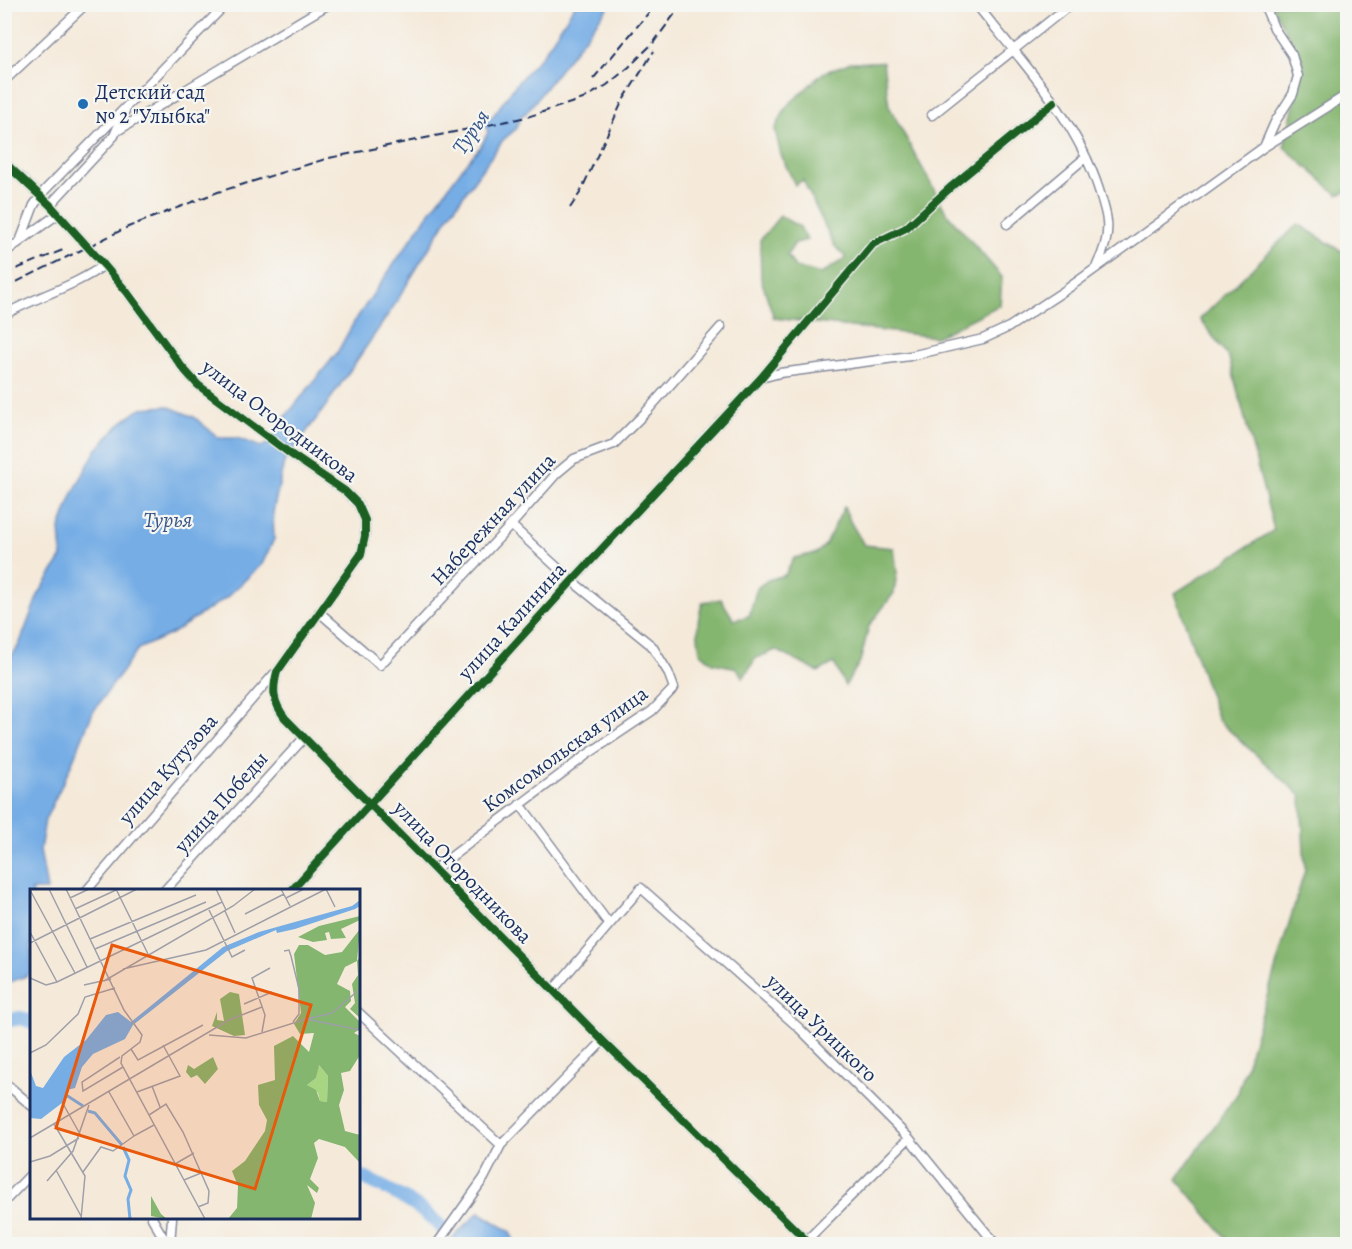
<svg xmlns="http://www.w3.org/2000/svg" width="1352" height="1249" font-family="Alegreya,serif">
  <rect width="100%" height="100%" fill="#f6f6f2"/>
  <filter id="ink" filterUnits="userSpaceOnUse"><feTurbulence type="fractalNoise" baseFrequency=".0167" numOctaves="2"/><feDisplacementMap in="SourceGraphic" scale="12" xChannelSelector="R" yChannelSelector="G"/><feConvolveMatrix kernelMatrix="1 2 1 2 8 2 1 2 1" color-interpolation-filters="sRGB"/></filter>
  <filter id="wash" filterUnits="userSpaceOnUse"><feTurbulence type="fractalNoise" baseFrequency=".008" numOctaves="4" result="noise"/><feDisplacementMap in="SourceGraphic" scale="24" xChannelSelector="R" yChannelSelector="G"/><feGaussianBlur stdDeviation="1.35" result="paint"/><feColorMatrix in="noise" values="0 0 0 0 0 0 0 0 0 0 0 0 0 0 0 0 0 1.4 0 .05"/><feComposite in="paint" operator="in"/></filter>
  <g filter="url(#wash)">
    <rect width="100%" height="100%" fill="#f5eada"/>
    <!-- forest -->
    <path fill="#85b670" stroke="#507267" stroke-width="1.5" d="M1272,5H1347L1348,191L1338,195L1284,147L1303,65Z
      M851,62H883L889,106L946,212L1002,277L1000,305L936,337L774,318L761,279L760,240L780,216L800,227L807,240L795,243L787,255L795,267L821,274L846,258L834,245L803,180L795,185L781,155L775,129L787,106L823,73Z
      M1298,224L1348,255L1347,1244H1231L1177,1179L1238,1093L1305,870L1301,796L1218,720L1175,593L1274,530L1229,358L1200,319Z
      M844,507L851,523L864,545L894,548L897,572L894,593L869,626L860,662L845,686L834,663L818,672L776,650L756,658L743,678L737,668L713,663L700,652C697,633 696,620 703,602L721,599L734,620L749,616L757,588L768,580L785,575L794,558L817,553L825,545Z"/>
    <!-- water -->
    <path fill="#76ade5" stroke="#486ea2" stroke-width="1.5" d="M575,5H610L526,113L521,116L516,129L503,140L448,217L392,309L325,407L284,462L273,512L274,539L262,564L226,598L171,634L138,649L93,712L69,770L45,820L40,850L47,890H32L31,971L26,976L5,984V666L19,645L38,595L62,557L60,528L72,495L96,450L122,422L142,408L167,406L194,417L219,438H237L261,447L269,443L286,416L337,353L354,322L425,219L463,167L481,146L488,132L484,121L493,116L517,83L544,53Z
      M479,1212L509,1231L516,1244H448V1243Z"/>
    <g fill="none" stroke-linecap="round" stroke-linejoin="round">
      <!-- river -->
      <path stroke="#76ade5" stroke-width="14" d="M4,1021L21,1018L32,1022
        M358,1175C388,1189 421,1205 443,1229"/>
    </g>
  </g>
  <g filter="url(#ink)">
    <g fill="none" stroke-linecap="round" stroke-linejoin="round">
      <!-- minor casing -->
      <g stroke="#888c9c" stroke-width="11">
        <path id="minor" d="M976,4C1022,62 1076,118 1099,190C1102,200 1106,211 1107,221C1109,237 1104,251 1097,265
          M4,81L86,4
          M932,115L1071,4
          M117,131L329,4
          M1264,147L1275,122L1293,94L1298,76L1292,55L1274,28L1264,4
          M4,162L50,205L104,265L127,292L182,367L198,385L292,455L345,491L358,504L365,520V536L361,554L277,672C272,691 273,702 285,718L603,1041L810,1244
          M50,205L114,136L126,108
          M1007,224L1086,157
          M21,239L34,205L45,190L226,4
          M4,253L58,214
          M4,315C37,296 74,287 104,265
          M761,378L780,373L910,356L983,339L1009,327L1067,289L1264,147L1348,94
          M319,612L380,665L511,525L556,474L574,459L614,444L647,411L721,327
          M520,804L609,924
          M435,869L585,756L652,711L674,688L668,672L652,646L572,581L511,525
          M87,890L274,674
          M165,890L304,738
          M292,890L572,581L761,378L873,244L906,228L952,186L1054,102
          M553,990L641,888L799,1028L909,1138L993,1241V1244
          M358,1012L501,1145L603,1041
          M4,1082L32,1106
          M4,1202L32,1173
          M152,1218L167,1244
          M806,1241L909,1138
          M170,1244L172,1218
          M437,1244L484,1178L501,1145"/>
      </g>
      <!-- minor -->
      <use href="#minor" stroke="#fff" stroke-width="8"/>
      <!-- rail -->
      <path stroke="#1b2f5e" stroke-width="2" stroke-dasharray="9 4.5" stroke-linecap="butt" d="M593,79L656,4
        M570,208L580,193L622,102L654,51
        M4,274L63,250
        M4,288L128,227L218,192L329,158L527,117L583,99L607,85L629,67L654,42L682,4"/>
      <!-- cycleway casing -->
      <g stroke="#f6f6f2" stroke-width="11">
        <path id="cycleway" d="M4,162L50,205L104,265L127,292L182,367L198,385L292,455L345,491L358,504L365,520V536L361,554L277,672C272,691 273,702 285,718L603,1041L810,1244
          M292,890L572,581L761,378L873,244L906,228L952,186L1054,102"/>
      </g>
      <!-- cycleway -->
      <use href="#cycleway" stroke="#1b5e20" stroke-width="8"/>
    </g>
  </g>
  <!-- markers -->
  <circle fill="#1f6fb2" stroke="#f6f6f2" stroke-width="2" cx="83" cy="104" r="6"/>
  <g text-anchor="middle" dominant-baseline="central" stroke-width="4.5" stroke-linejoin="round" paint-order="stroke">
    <!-- poi labels -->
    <g font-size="21" fill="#1b2f5e" stroke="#f6f6f2" text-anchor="start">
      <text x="95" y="92">Детский сад<tspan x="95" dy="24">№ 2 "Улыбка"</tspan></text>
    </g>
    <!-- street labels -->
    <g font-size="21" fill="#1b2f5e" stroke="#f6f6f2">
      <text transform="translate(280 421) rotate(37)">улица Огородникова</text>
      <text transform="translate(493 519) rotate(-47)">Набережная улица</text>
      <text transform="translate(512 621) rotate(-48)">улица Калинина</text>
      <text transform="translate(565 749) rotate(-36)">Комсомольская улица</text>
      <text transform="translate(168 769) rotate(-49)">улица Кутузова</text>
      <text transform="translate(221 802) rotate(-48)">улица Победы</text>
      <text transform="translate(463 872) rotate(46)">улица Огородникова</text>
      <text transform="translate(822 1028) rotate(44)">улица Урицкого</text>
    </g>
    <!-- water labels -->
    <g font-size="22" font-style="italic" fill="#365586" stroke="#f6f6f2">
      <text transform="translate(471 132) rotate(-56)">Турья</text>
      <text x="168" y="520">Турья</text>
    </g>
  </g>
  <!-- overview -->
  <g transform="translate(30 889)">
    <rect width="330" height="330" fill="#f5eada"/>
    <path d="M288,175L298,187L297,213L290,212L288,204L277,196L286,189Z" fill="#a7d582"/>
    <path d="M330,27V31L311,40L316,49L301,50L299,43L295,44L297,51L283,53L268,48L289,37ZM330,40L327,72L330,68V129L320,120L325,114L322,95L328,86L327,72L315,78L307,95L320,102L321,112L315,118L330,133V140L324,144L330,147V166L320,182L311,184L314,201L309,216L315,242L330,246V274L315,258L289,250L284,254L288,269L280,290L289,299L287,304L277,296L285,314L281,330H198L207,319L208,297L202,282L215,272L235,242L237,231L229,216L228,196L245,191L244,157L263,147L279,163L284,144L270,145L264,135L271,124L264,65L269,56H278L295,66L312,63ZM289,176L298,187L297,213L290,212L286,201L277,196L286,189ZM200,103L209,105L215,146L204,147L182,137L187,123V131L194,132L190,110ZM183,168L188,180L175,195L167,186L161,189L156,183L158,176L164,180ZM121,307L131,325L137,330L121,327Z" fill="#85b670" fill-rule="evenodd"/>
    <path d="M330,11V17L325,20L265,40L247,44L246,41L197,62L103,136L95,150L63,165L52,178L45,199L37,201L36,211L11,230L0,229V181L6,197L13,199L34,168L56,151L76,126L88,123L101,133L193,58L229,43L322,17Z" fill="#76ade5"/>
    <path fill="none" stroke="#76ade5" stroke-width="3" d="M33,204L53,217M58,222L65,224L92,256M93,258L99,271L95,287L101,301L98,310L100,330"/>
    <path fill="none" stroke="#9e9fa8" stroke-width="1.5" d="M19,0L57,78M36,0L94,121L112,146L110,153L92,167L91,174L175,330M86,0L118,65M186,0L196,21M251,0L260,17M296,0L305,18M0,1L45,84M40,9L59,0M256,9L274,0M45,20L86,1M179,21L202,68L215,61M195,22L205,44M215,25L254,5M0,43L27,93M60,50L166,6M0,54L107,0M65,60L176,13M254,62L259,61L261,67L269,100V125L263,133M93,80L176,61L296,0M0,89L16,96L27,93L192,13M74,92L203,17L225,0M54,96L81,90M214,115L242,103M277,130L302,124L330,100M232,143L235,126L222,89L240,79M179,146L216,149L276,130L330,141M101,160L108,171L173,136M0,164L16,156L48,125L55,108L85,99M90,168L52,193L53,202L93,178M122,197L130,218M79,203L104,247L124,236M107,203L150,187L133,156M32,213L50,245M119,226L136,215L153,243L179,302L178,314L168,318M24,235L55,287L51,330M0,249L199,131L232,118M0,273L20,267L49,249M145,275L164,264M26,281L51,327M53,283L71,258L83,262L104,247M154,291L171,284M17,292L43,262L59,216"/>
    <path fill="#e8590c" fill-opacity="0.15" stroke="#e8590c" stroke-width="3" d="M82,56L281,116L225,300L26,239Z"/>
    <rect width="330" height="330" fill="none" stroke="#1b2f5e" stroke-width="3"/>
  </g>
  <!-- margin -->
  <rect width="1352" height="1249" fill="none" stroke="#f6f6f2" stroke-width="24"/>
</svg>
